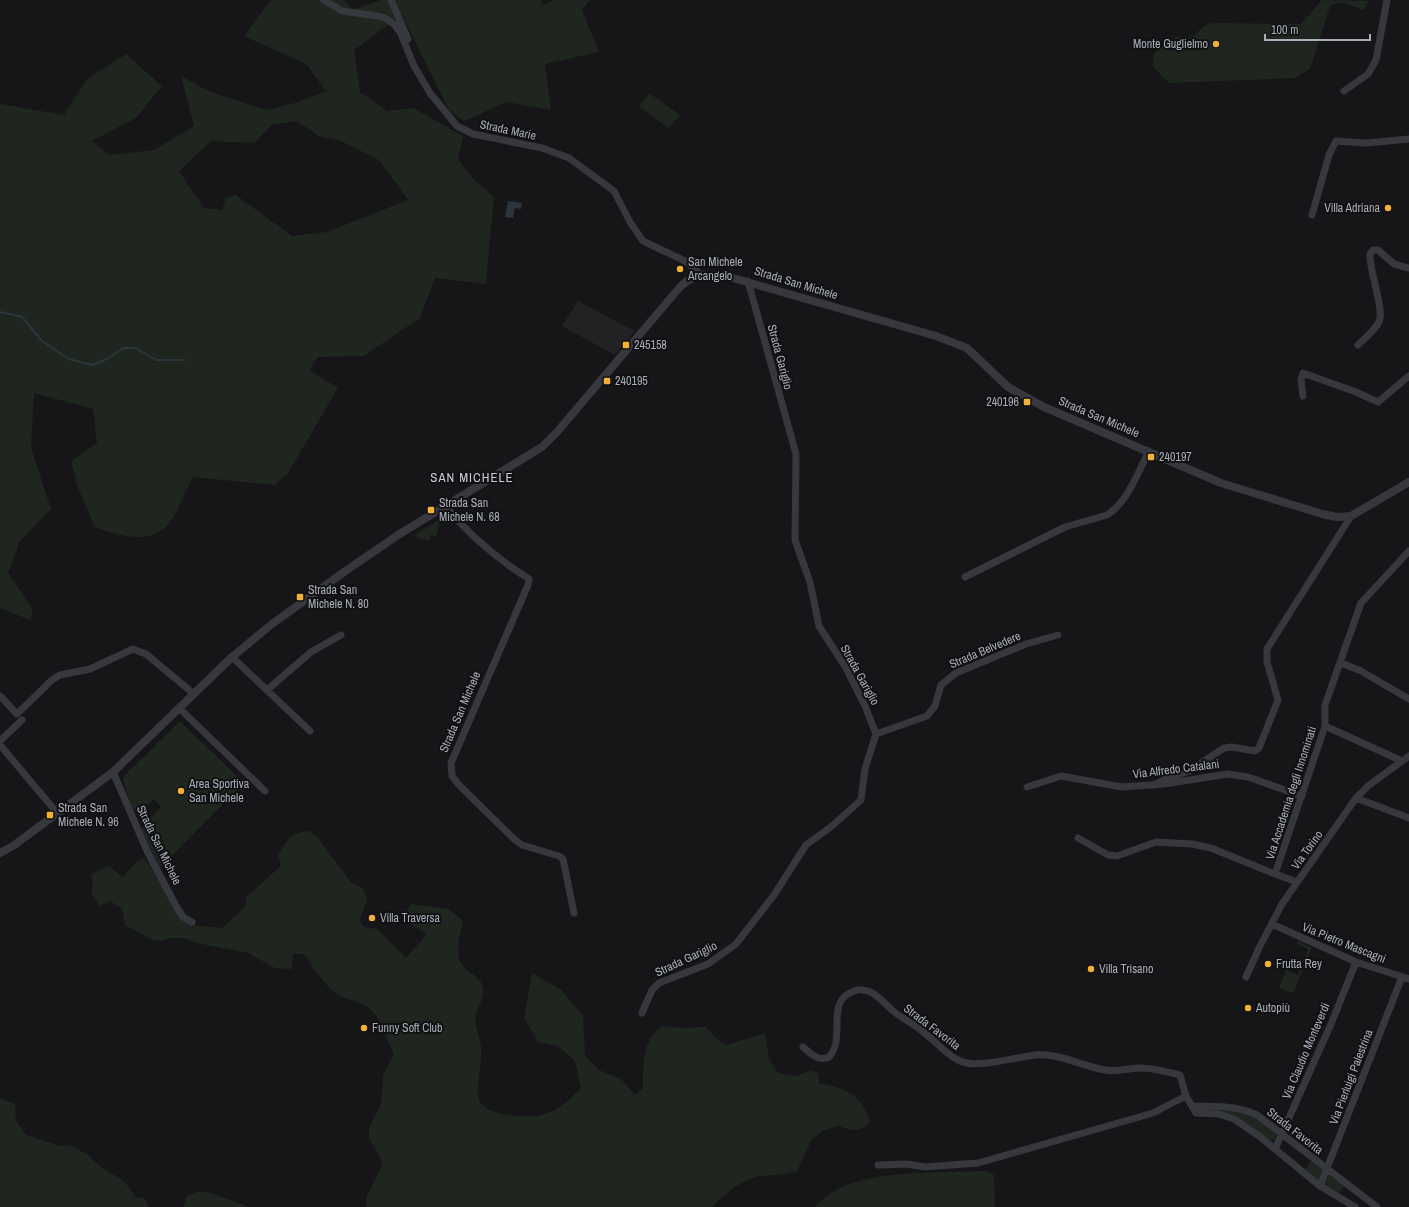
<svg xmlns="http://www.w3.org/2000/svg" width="1409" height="1207" font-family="'Archivo Narrow',sans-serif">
  <rect width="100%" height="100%" fill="#161618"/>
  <!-- built -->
  <path fill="#222225" d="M578,301L635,331L615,355L562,326Z"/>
  <!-- green -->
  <path fill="#1e261f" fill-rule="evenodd" d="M271,0H344L352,10L381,0H541L543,5L555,0H590L582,10L599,52L545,64L551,110L507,102L464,121L449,110L402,15L354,50L360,92L387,111L413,108L463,136L458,159L472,178L494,197L486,284L435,278L420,318L364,356L318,357L309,370L338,388L288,473L275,485L193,477C187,488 175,518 167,526C149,545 116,535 95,527L78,488L71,461L97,443L93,409L34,393L31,448L51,509L20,541L8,573L33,610L30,620L0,608V104L64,115L87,79L126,54L162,86L136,118L92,141L109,155L154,150L194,126L181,76L208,91L267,110L295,103L326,91L306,64L244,36ZM297,121L318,136L341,141L379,160L408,200L327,232L292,236L236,195L226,198L222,210L204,208L179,171L211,141L254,143L272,125Z
    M1322,0L1369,1L1364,10L1341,2L1330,6L1310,69L1295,78L1169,83L1153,67L1154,53L1177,36C1201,42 1193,28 1212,23L1301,24Z
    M649,93L680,115L669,128L639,107Z
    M438,520L440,522L436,537L431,535L429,541L413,536Z
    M180,721L244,783L160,868L141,829L161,807L154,799L137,814L131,805L123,780L124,776Z
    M310,831L318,838L351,882L362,888L366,894L367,900L359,921L364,927L377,929L406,958L427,934L407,922V910L411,904L449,909L463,921C460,935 453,958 465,968C471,974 481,977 483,988C485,998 477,1007 476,1017C474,1026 480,1038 481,1047C483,1088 458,1110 518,1116C547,1119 561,1108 581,1088L575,1061L558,1046L538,1042L524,1018L532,973L561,990L583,1016L585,1056L599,1070L621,1079L635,1095L643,1088C643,1065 642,1040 662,1026L682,1028L706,1027L718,1040L727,1045L765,1033L769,1059L778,1073L797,1076L811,1070L818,1073L819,1083C845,1088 862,1094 870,1122C859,1134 851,1130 838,1126L823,1131L812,1139L797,1171C785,1176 776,1174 763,1176C744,1177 725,1194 712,1207H366L367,1196L383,1163L369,1138V1128L381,1104L383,1075L394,1054C386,1040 384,1025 374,1013C364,1001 347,1001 336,993C323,984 313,967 304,954H293L292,969L275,968L248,953L197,943L184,938H170L163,941L152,940L125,925L122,909L110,901L100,906L91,894L93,887L91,875L109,865L122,877L138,861L144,859L149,864L178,914L192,925L222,928L246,906V897L281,866L278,855C288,839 290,832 310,831Z
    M1298,941L1312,948L1293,993L1279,988L1288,965L1290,966L1288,971L1298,975L1308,949L1297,944Z
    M0,1098L15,1104L16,1121L26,1135L60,1146L69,1145L87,1154L102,1168L124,1181L136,1197L144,1198L149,1207H0Z
    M1232,1110L1250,1114L1277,1135L1272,1142L1236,1116L1217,1111Z
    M1311,1161L1323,1170L1319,1181L1305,1170Z
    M985,1171L994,1175L995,1207H815C820,1202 825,1197 831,1193C868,1169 941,1173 985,1171Z
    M1328,1175L1344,1186L1339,1194L1324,1184Z
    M197,1192H207L250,1207H183L187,1196Z"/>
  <!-- water -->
  <path fill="#2c353c" d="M508,201L522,203L521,209L515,208L513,218L505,217Z"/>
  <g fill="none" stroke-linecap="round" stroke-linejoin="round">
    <!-- stream -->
    <path stroke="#2c353c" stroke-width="2" d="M0,312L22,317L42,341L69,359L92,365L107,359L123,348H135L156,360H184"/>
    <!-- minor -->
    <path stroke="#37383d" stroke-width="7" d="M324,0L342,11L378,16L385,18L395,25L401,34L414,66L430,93L457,126L473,134L542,148L569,158L614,191L630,222L643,241L687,262L701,275
      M391,0L408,39
      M1344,91L1368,74L1376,60L1387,0
      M1312,215L1329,155L1336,141L1367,143L1409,139
      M1358,345C1365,338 1374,331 1379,322C1385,310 1369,271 1370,254L1373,250H1378L1394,264L1409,268
      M1303,396L1301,379L1303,373L1356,392L1378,402L1409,376
      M446,506C468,535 498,559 529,579L528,585L451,763L452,776L459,785L514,839L522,845L559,856L563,859L574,913
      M965,577L1065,527L1107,515C1128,502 1138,472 1149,451
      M232,657L310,731
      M1341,663L1361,671L1409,699
      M267,690L311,652L341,635
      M0,696L17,714L52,680L60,675L90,669L133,649L146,654L194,694
      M179,708L265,791
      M1325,726L1402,761
      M876,734L927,716L935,706L941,685L956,673L1026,644L1058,635
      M0,741L22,720
      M0,745L58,814
      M113,772L148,853L176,906L183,917L192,922
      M1154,785L1165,779L1189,771L1224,748L1232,747L1255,751L1259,748L1278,700L1267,662V649L1351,516
      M1027,787L1061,776L1122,787L1164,784L1228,774L1248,777L1302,796
      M1356,798L1409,818
      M1078,838L1108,855L1117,856L1156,842L1192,844L1211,848L1275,874L1325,726V705L1361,603L1409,551
      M1275,874L1297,882
      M1272,924L1356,962L1409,979
      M1246,977L1259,948L1282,904L1356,798L1368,786L1409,756
      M642,1013L652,990L659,983L708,964L736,944L774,895L806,845L832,826L861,800L865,769L876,734L865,706L846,668L819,626L810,582L795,540L796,454L748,281
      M803,1047C811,1054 818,1062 829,1057C847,1038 824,1001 854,991C870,985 882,1001 892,1010C901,1018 913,1023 922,1031C935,1040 946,1055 960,1061C976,1069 1016,1057 1035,1055C1060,1053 1081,1066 1105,1070C1117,1072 1130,1068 1141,1068C1154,1068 1168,1072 1180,1075L1186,1096
      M1193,1106C1215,1107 1236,1105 1257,1115L1377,1207
      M1275,1149L1331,1024L1356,962
      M878,1165L907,1164L925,1167L978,1163L1153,1113L1186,1096L1196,1113L1219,1114L1234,1119L1259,1136L1320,1186L1355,1207
      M1320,1186L1402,977"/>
    <!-- tertiary -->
    <path stroke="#37383d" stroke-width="8" d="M0,853L13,846L113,772L232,657L272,624L344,572L398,535L542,447L557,432L680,287L687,281L701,275L726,276L936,336L967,348L1008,387L1044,407L1221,483L1322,514L1337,517L1351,516L1409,482"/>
  </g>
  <!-- markers -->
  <g fill="#f2b134" stroke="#111113" stroke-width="1.5">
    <circle cx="1216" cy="44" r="4"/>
    <circle cx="1388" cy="208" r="4"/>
    <circle cx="680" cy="269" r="4"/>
    <rect x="622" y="341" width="8" height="8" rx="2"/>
    <rect x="603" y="377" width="8" height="8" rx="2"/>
    <rect x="1023" y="398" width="8" height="8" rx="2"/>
    <rect x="1147" y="453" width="8" height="8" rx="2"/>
    <rect x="427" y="506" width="8" height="8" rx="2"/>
    <rect x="296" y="593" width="8" height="8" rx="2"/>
    <circle cx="181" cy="791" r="4"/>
    <rect x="46" y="811" width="8" height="8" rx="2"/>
    <circle cx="372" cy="918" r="4"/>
    <circle cx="1268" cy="964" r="4"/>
    <circle cx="1091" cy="969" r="4"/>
    <circle cx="1248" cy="1008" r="4"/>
    <circle cx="364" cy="1028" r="4"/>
  </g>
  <g text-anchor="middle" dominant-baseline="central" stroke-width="4" stroke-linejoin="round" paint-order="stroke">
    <!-- poi labels -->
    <g font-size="12" fill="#a8adb8" stroke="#111113" text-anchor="start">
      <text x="1208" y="44" text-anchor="end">Monte Guglielmo</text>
      <text x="1380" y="208" text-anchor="end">Villa Adriana</text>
      <text x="688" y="262">San Michele<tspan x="688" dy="14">Arcangelo</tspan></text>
      <text x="634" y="345">245158</text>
      <text x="615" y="381">240195</text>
      <text x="1019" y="402" text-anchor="end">240196</text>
      <text x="1159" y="457">240197</text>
      <text x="439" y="503">Strada San<tspan x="439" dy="14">Michele N. 68</tspan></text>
      <text x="308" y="590">Strada San<tspan x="308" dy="14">Michele N. 80</tspan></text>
      <text x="189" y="784">Area Sportiva<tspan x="189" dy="14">San Michele</tspan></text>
      <text x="58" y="808">Strada San<tspan x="58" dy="14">Michele N. 96</tspan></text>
      <text x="380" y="918">Villa Traversa</text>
      <text x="1276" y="964">Frutta Rey</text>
      <text x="1099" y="969">Villa Trisano</text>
      <text x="1256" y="1008">Autopiù</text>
      <text x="372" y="1028">Funny Soft Club</text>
    </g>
    <!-- street labels -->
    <g font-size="12" fill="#a8adb8" stroke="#111113">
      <text transform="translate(508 130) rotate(12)">Strada Marie</text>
      <text transform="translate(796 283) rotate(17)">Strada San Michele</text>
      <text transform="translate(780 357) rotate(75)">Strada Gariglio</text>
      <text transform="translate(1099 417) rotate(23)">Strada San Michele</text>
      <text transform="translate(985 650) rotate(-23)">Strada Belvedere</text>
      <text transform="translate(860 675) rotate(61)">Strada Gariglio</text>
      <text transform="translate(460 712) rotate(-67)">Strada San Michele</text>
      <text transform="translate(1176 769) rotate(-7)">Via Alfredo Catalani</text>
      <text transform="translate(1291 793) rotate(-72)">Via Accademia degli Innominati</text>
      <text transform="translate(159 845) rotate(64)">Strada San Michele</text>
      <text transform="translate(1307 850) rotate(-54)">Via Torino</text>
      <text transform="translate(1344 943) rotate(22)">Via Pietro Mascagni</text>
      <text transform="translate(686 959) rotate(-25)">Strada Gariglio</text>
      <text transform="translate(932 1027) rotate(37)">Strada Favorita</text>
      <text transform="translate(1306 1051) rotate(-67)">Via Claudio Monteverdi</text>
      <text transform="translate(1351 1077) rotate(-69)">Via Pierluigi Palestrina</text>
      <text transform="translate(1295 1131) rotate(38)">Strada Favorita</text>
    </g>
    <!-- neighbourhood labels -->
    <g font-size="13" letter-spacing="1" fill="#c9ccd4" stroke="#111113">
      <text x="472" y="477">SAN MICHELE</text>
    </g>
  </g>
  <!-- scale -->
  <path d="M1265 34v6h105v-6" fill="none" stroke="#a8adb8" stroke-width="2"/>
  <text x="1271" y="34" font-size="12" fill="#a8adb8" stroke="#111113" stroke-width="3" paint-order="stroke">100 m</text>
</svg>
